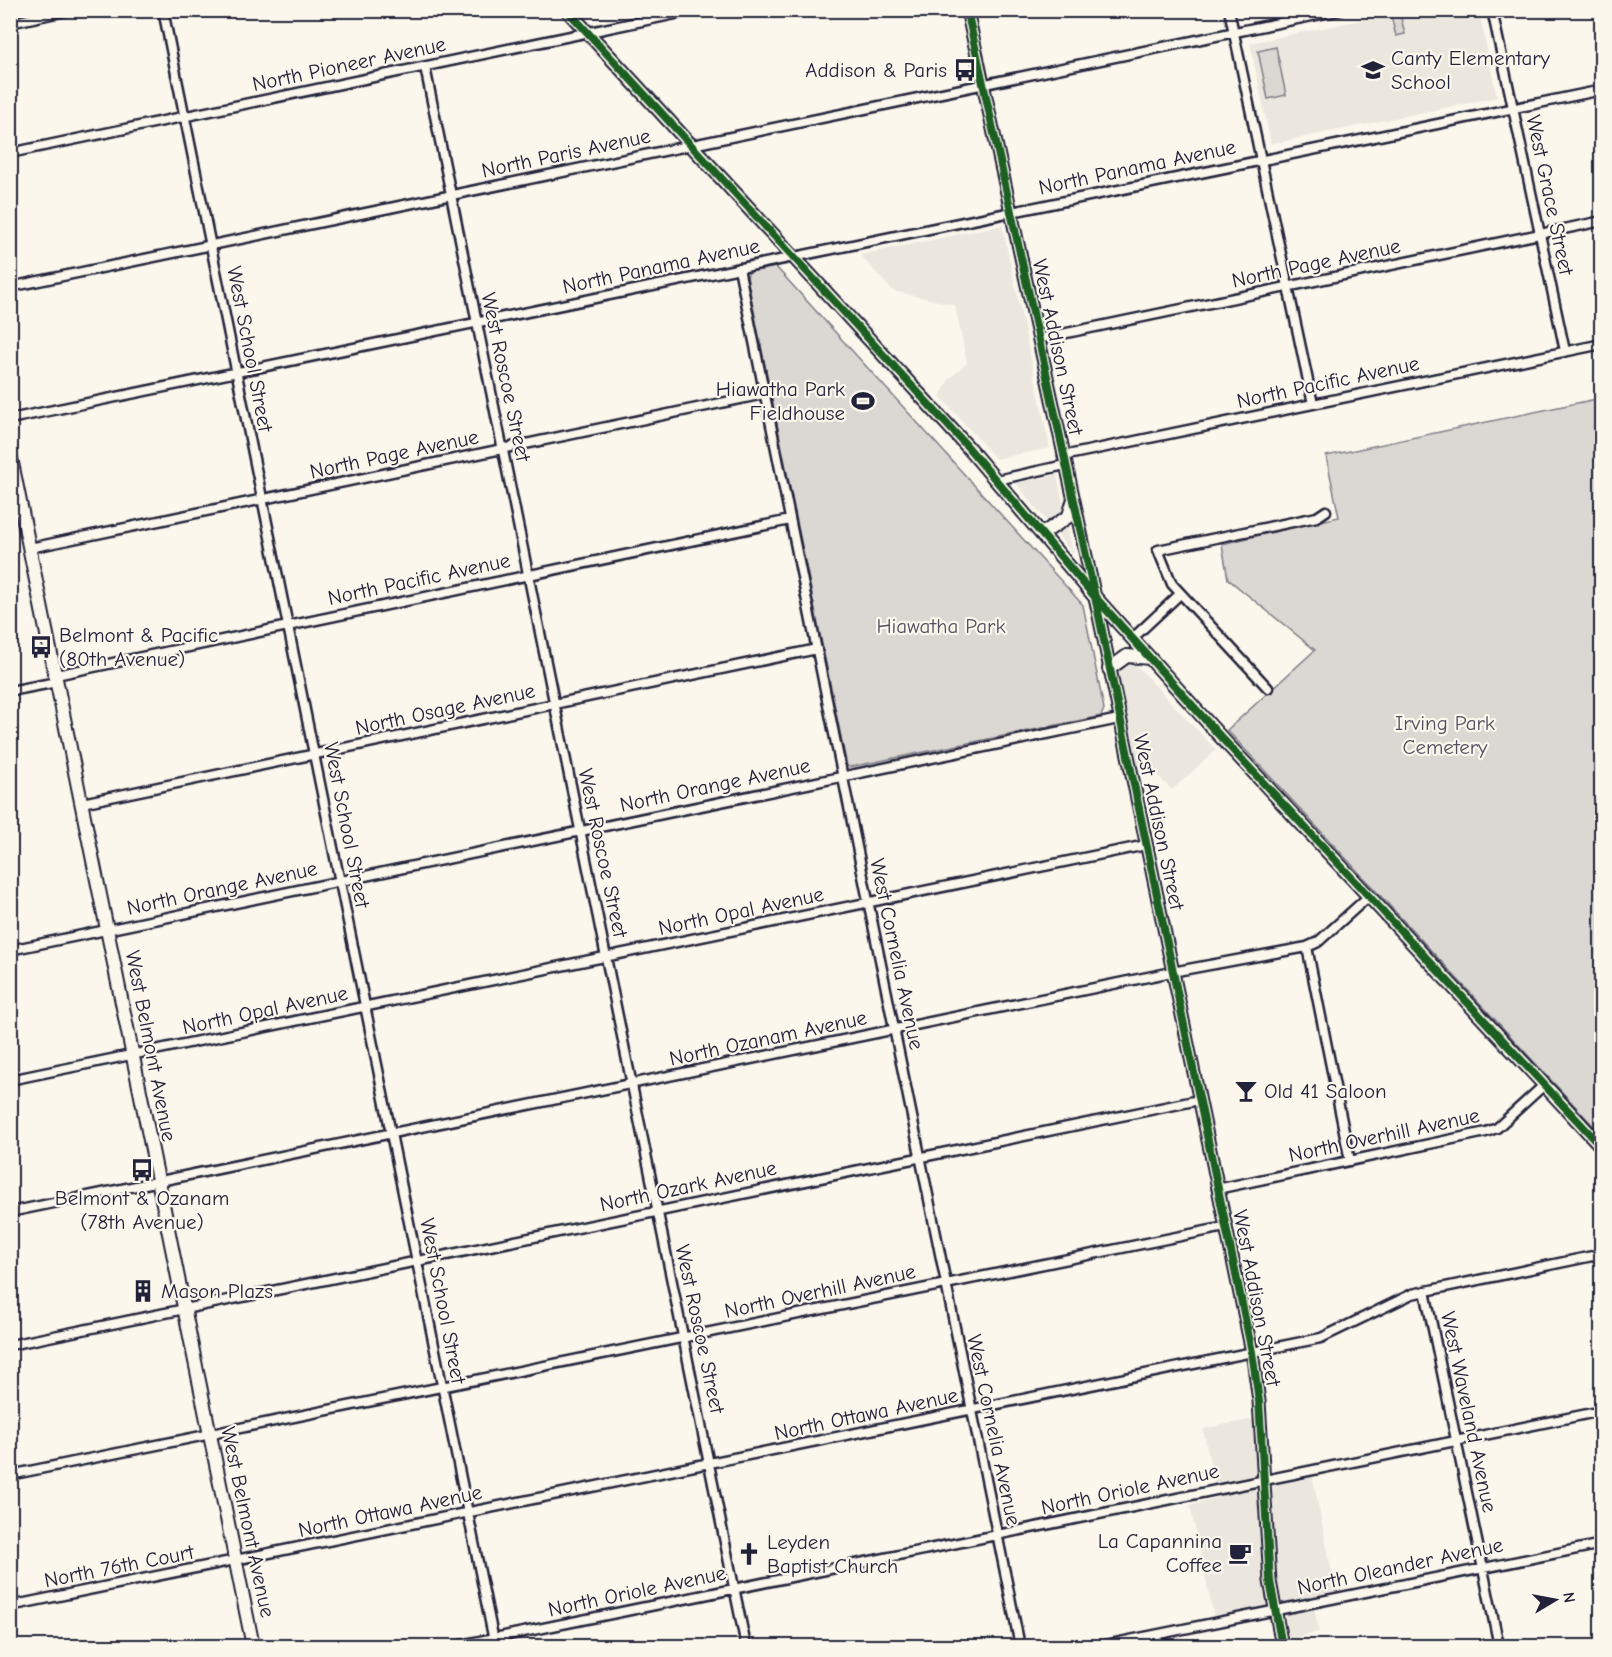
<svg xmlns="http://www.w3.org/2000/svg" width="1612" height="1657" font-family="'Comic Neue',sans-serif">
  <rect width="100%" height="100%" fill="#fbf7ec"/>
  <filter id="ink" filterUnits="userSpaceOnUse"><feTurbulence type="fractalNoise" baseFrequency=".0167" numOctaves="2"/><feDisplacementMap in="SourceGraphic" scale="12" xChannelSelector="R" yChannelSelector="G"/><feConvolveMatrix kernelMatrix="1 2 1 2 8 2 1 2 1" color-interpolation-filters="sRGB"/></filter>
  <g filter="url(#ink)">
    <!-- built -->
    <path fill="#ebe7df" d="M1405,11H1479L1497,97L1271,144L1250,43Z
      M1002,225L1050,448L996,459L940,396L950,378L967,363L955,305L893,291L860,255Z
      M1057,475L1073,554L1016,483Z
      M1133,662L1216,750L1172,790L1151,769L1139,771L1117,668Z
      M1253,1419L1257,1485L1312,1474L1337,1597L1313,1602L1319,1632L1289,1639L1283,1603L1214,1617L1190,1505L1217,1498L1203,1429Z"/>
    <!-- green -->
    <path fill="#dbd8d3" stroke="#7e7d87" stroke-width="1.5" d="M1400,14L1405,34L1396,36L1391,16Z
      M1276,47L1286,95L1268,99L1258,51Z
      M776,267L1083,605L1104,709L1101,716L850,767L847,766L747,277L749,272Z
      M1601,398V1134L1227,730L1315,650L1228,579L1222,544L1339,517L1326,456Z"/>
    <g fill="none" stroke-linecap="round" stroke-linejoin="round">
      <!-- minor casing -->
      <g stroke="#22223b" stroke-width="13">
        <path id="minor" d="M163,10L495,1646
          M1229,10L1313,404
          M1492,10L1565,351
          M10,23L70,10
          M425,67L746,1646
          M10,153L695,10
          M739,268L1020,1646
          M10,287L1341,10
          M1038,339L1602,221
          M10,419L1602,90
          M1063,456L1602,344
          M997,480L1065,465
          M30,548L764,394
          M1133,638L1180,594
          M56,675L790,520
          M1268,688L1172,584L1158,550L1317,517L1326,511
          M10,691L57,682
          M82,803L817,649
          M1307,947L1350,1161
          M10,950L1119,719
          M10,1080L1146,845
          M1217,1189L1486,1132L1497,1128L1543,1086
          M10,1212L1172,972L1307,947L1318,942L1369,896
          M1425,1291L1499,1646
          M10,1345L1199,1100
          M10,1475L1225,1227
          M10,1606L1321,1338L1412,1294L1602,1254
          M455,1646L1602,1411
          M1100,1646L1602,1544"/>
      </g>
      <!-- tertiary casing -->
      <g stroke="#22223b" stroke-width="15">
        <path id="tertiary" d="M967,10L1095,597L1252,1352L1259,1401L1270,1581L1282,1646"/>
      </g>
      <!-- secondary casing -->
      <g stroke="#22223b" stroke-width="16">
        <path id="secondary" d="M567,10L966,445L1095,597L1218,734L1602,1147
          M10,453L253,1646
          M1042,534L1069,516L1073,502
          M1109,669L1127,656L1150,658"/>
      </g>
      <!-- minor -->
      <use href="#minor" stroke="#fbf7ec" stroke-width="8"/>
      <!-- tertiary -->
      <use href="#tertiary" stroke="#fbf7ec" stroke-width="10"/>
      <!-- secondary -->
      <use href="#secondary" stroke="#fbf7ec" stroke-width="12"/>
      <!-- cycleway casing -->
      <g stroke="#fbf7ec" stroke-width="11">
        <path id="cycleway" d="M567,10L966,445L1095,597L1218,734L1602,1147
          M967,10L1095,597L1252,1352L1259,1401L1270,1581L1282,1646"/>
      </g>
      <!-- cycleway -->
      <use href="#cycleway" stroke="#1b5e20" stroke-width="8"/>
    </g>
  </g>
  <!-- icons -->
  <defs>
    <g id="bus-bare" transform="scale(1.8)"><path d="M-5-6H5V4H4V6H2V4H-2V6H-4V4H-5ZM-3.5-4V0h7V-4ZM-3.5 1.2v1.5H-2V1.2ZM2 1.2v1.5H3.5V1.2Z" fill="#22223b" stroke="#fbf7ec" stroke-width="2.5" paint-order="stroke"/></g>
    <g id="school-bare" transform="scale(1.8)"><path d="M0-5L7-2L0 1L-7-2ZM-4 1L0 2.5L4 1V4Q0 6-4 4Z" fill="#22223b" stroke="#fbf7ec" stroke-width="2.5" paint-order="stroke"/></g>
    <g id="stadium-bare" transform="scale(1.8)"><path d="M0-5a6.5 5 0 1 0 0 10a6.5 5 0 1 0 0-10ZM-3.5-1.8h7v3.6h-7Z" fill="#22223b" stroke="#fbf7ec" stroke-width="2.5" paint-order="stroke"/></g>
    <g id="bar-bare" transform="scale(1.8)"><path d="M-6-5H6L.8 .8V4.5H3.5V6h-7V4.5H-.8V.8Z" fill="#22223b" stroke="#fbf7ec" stroke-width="2.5" paint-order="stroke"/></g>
    <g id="building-bare" transform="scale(1.8)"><path d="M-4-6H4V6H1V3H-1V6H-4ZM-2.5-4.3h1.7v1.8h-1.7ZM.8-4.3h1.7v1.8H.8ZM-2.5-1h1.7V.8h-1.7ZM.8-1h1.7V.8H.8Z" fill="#22223b" stroke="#fbf7ec" stroke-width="2.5" paint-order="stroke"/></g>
    <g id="cafe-bare" transform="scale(1.8)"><path d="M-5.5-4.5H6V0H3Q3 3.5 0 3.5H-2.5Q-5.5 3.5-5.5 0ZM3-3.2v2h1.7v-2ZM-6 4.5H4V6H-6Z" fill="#22223b" stroke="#fbf7ec" stroke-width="2.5" paint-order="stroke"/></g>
    <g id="church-bare" transform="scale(1.8)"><path d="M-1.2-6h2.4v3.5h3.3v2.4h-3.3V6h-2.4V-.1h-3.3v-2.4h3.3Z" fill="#22223b" stroke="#fbf7ec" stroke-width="2.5" paint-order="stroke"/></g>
  </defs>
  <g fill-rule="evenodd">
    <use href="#bus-bare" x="965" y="70"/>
    <use href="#school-bare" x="1373" y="70"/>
    <use href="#stadium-bare" x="863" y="401"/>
    <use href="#bus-bare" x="41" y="647"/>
    <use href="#bar-bare" x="1246" y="1091"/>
    <use href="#bus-bare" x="142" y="1170"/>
    <use href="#building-bare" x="143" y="1291"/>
    <use href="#cafe-bare" x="1240" y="1553"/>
    <use href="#church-bare" x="749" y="1554"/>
  </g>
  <g text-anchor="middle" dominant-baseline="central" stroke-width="4.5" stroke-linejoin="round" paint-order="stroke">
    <!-- poi labels -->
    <g font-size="21" fill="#22223b" stroke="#fbf7ec" text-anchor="start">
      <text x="1391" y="58">Canty Elementary<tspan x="1391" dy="24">School</tspan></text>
      <text x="947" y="70" text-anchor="end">Addison &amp; Paris</text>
      <text x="845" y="389" text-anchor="end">Hiawatha Park<tspan x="845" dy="24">Fieldhouse</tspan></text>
      <text x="59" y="635">Belmont &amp; Pacific<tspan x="59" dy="24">(80th Avenue)</tspan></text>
      <text x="1264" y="1091">Old 41 Saloon</text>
      <text x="142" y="1198" text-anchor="middle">Belmont &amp; Ozanam<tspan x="142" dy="24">(78th Avenue)</tspan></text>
      <text x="161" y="1291">Mason Plazs</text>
      <text x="1222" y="1541" text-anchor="end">La Capannina<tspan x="1222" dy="24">Coffee</tspan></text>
      <text x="767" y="1542">Leyden<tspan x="767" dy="24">Baptist Church</tspan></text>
    </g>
    <!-- street labels -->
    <g font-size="21" fill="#22223b" stroke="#fbf7ec">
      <text transform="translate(349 64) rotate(-12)">North Pioneer Avenue</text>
      <text transform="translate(566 153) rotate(-12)">North Paris Avenue</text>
      <text transform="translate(1137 167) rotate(-12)">North Panama Avenue</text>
      <text transform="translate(1550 195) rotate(78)">West Grace Street</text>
      <text transform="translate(1316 263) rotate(-12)">North Page Avenue</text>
      <text transform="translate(661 266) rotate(-12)">North Panama Avenue</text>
      <text transform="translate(1058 347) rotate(78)">West Addison Street</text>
      <text transform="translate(250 349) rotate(79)">West School Street</text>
      <text transform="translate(506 377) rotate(78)">West Roscoe Street</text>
      <text transform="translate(1328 382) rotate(-12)">North Pacific Avenue</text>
      <text transform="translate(394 454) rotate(-12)">North Page Avenue</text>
      <text transform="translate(419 579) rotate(-12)">North Pacific Avenue</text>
      <text transform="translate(445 709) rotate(-12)">North Osage Avenue</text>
      <text transform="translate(715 785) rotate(-12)">North Orange Avenue</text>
      <text transform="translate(1159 822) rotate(78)">West Addison Street</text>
      <text transform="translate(347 825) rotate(79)">West School Street</text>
      <text transform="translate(603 853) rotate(78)">West Roscoe Street</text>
      <text transform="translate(222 888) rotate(-12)">North Orange Avenue</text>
      <text transform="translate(741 911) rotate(-12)">North Opal Avenue</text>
      <text transform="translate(897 954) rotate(78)">West Cornelia Avenue</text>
      <text transform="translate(265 1010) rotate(-12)">North Opal Avenue</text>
      <text transform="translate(768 1038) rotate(-12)">North Ozanam Avenue</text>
      <text transform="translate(151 1046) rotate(79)">West Belmont Avenue</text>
      <text transform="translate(1384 1135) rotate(-12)">North Overhill Avenue</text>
      <text transform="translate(688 1186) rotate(-12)">North Ozark Avenue</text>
      <text transform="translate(820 1291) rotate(-12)">North Overhill Avenue</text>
      <text transform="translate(1257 1298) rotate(79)">West Addison Street</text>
      <text transform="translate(443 1301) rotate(79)">West School Street</text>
      <text transform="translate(700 1329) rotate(78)">West Roscoe Street</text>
      <text transform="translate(1469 1412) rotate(78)">West Waveland Avenue</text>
      <text transform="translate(866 1414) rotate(-12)">North Ottawa Avenue</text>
      <text transform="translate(994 1430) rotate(78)">West Cornelia Avenue</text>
      <text transform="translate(1130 1489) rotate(-12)">North Oriole Avenue</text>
      <text transform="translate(390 1511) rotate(-12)">North Ottawa Avenue</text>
      <text transform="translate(248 1522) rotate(78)">West Belmont Avenue</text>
      <text transform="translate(119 1566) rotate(-11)">North 76th Court</text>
      <text transform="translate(1400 1566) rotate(-12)">North Oleander Avenue</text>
      <text transform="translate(637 1591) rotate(-12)">North Oriole Avenue</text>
    </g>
    <!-- park labels -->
    <g font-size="21" fill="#505061" stroke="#fbf7ec">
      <text x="941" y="626">Hiawatha Park</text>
      <text x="1445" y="723">Irving Park<tspan x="1445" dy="24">Cemetery</tspan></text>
    </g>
  </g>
  <!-- margin -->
  <rect width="1612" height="1657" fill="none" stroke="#fbf7ec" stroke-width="36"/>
  <rect x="18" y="18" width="1576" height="1621" fill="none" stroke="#22223b" stroke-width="2" filter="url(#ink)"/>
  <!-- north arrow -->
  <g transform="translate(1555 1600) rotate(80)" stroke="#fbf7ec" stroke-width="4.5" paint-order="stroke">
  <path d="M0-4.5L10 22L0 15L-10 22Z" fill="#22223b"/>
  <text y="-9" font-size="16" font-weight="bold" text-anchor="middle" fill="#22223b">N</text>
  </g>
</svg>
